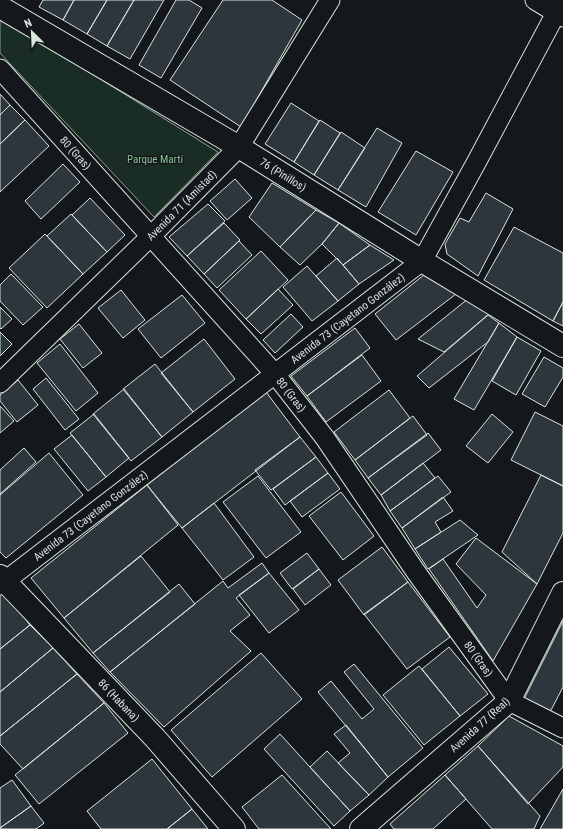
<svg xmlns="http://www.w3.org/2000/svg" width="563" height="829" font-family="'Roboto Condensed',sans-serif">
  <rect width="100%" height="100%" fill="#14181c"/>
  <!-- green -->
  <path fill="#1a2d24" stroke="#939e99" d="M0,17L218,152L154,217L0,53Z"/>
  <!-- building -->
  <path fill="#2c363c" stroke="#d8e6dc" d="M43,0H74L63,20L39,7Z
    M74,0H107L87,34L63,20Z
    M107,0H134L107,46L87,34Z
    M134,0H164L130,59L107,46Z
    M176,0H189L202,8L161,78L139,65Z
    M223,0H272L302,20L241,127L170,80Z
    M0,94L10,105L0,115Z
    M291,103L319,121L294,162L265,144Z
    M10,105L25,120L0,144V115Z
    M25,120L49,146L0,192V144Z
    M320,120L340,133L314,175L294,162Z
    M377,128L402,143L366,207L338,190Z
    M341,132L365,148L338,190L314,175Z
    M416,151L453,172L416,235L378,212Z
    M63,164L80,182L41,219L25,201Z
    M235,179L252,198L227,220L210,201Z
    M272,183L316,210L280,247L249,217Z
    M486,193L513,209L478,276L447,254L445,244L460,218L469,222Z
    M90,198L125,235L107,252L72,215Z
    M208,204L225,221L187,256L169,237Z
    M316,210L339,223L322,244L300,265L280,247Z
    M71,214L107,252L83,274L47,236Z
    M224,223L240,240L204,274L187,256Z
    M339,223L370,245L343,265L322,244Z
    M514,227L563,253V302L553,321L484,280Z
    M45,234L83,274L47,308L9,268Z
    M239,241L252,255L217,288L204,274Z
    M370,245L394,260L359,284L343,265Z
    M261,251L288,280L246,319L219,290Z
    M337,258L359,284L338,301L316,276Z
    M307,266L338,301L312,321L283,287Z
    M11,274L43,307L23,325L0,301V285Z
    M424,275L456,294L396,340L375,314Z
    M278,289L293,305L261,334L246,319Z
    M121,290L145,320L123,338L98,308Z
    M182,295L205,323L161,358L138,329Z
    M469,298L490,313L444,352L418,339Z
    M563,302V326L553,321Z
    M0,307L12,319L1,329L0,328Z
    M291,314L303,327L275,353L263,340Z
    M488,315L499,323L488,342L429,388L417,376Z
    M499,323L517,337L474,410L454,399Z
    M79,324L102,353L83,368L60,339Z
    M355,328L370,348L307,396L291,376Z
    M0,332L12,344L0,356Z
    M517,337L541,351L516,395L492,381Z
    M204,339L235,379L193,412L161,373Z
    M60,344L98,393L76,411L37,363Z
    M362,355L381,381L326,422L307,396Z
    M544,357L563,368V377L545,407L522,394Z
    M155,364L193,412L162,437L123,389Z
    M46,378L79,419L65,430L33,389Z
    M18,380L38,405L17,422L0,401V395Z
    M124,389L162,437L131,461L93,414Z
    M389,390L410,418L355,460L334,432Z
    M266,392L300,437L182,528L147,485Z
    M0,406L14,421L0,433Z
    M535,412L563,426V486L511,460Z
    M94,414L129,458L106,477L70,433Z
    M492,414L513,432L488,463L466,446Z
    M413,416L427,435L368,478L355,460Z
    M428,433L441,450L381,495L368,478Z
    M72,435L106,477L88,491L54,449Z
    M300,437L316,457L271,490L255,470Z
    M24,448L36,462L0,494V470Z
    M49,453L83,495L6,558L0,552V495Z
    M316,457L328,473L285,505L273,489Z
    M423,463L435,478L390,511L381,495Z
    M328,473L340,489L302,517L290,501Z
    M541,475L563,486V533L537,584L502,552Z
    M258,476L301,532L266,558L223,502Z
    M438,476L451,492L402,528L390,511Z
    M147,485L178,525L64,618L31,578Z
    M341,492L374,536L343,560L309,516Z
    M443,497L453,511L435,522L441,532L415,549L402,528Z
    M214,503L254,557L223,580L182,528Z
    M460,520L478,535L428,569L415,549Z
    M476,538L537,584L493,661L429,569L443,559L477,608L486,595L456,564Z
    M382,547L408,582L364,615L338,580Z
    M307,553L319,569L292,589L280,573Z
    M141,556L170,592L93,653L64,618Z
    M262,563L269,573L236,598L250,615L230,631L251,651L164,727L110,672L223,581L228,588Z
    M319,569L331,585L305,605L293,589Z
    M269,573L299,610L269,633L239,595Z
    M408,582L450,637L407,669L364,614Z
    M179,584L195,604L110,672L93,653Z
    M2,590L30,625L0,649V591Z
    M563,621V687L550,712L524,699Z
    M30,625L53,648L0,692V649Z
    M449,647L488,694L460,716L422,669Z
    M53,648L77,674L0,736V692Z
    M261,653L302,699L212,777L171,730Z
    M354,664L423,748L388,777L318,692L331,681L362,719L374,709L344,672Z
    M419,666L460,716L424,745L383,695Z
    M77,674L104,703L23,769L0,744V736Z
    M104,703L128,733L39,804L15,775Z
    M509,716L563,746V767L528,804L478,746Z
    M346,725L388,777L369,795L338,763L350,753L334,734Z
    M280,734L350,811L334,826L264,749Z
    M478,746L540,816L534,829H492L445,775Z
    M327,751L369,795L350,811L310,767Z
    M152,759L192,809L167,829H101L87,811Z
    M282,775L331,829H259L242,807Z
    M445,775L466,799L433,829H394L390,824Z
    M12,780L31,806L0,828V788Z
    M563,789V829H540Z
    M31,806L44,823L43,824L36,829H0V828Z
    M192,809L208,829H167Z"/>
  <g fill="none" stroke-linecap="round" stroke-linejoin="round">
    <!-- minor casing -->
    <g stroke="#d8e6dc" stroke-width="21">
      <g id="minor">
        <path d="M535,0L563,17"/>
        <path id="s1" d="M0,69L275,374L325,438L416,572L509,701L563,728"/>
        <path id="s2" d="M0,383L151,236L239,147L330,0"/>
        <path id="s3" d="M0,585L422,261L476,163L563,0"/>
      </g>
    </g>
    <!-- tertiary casing -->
    <g stroke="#d8e6dc" stroke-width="24">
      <g id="tertiary">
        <path id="s4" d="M0,7L239,147L422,261L563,346"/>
      </g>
    </g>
    <!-- primary casing -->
    <g stroke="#d8e6dc" stroke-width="24">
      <g id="primary">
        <path id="s5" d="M0,576L155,738L234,829"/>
        <path d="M361,829L509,701L563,593"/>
      </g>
    </g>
    <!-- minor -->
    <use href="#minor" stroke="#14181c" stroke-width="19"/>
    <!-- tertiary -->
    <use href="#tertiary" stroke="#14181c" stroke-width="22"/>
    <!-- primary -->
    <use href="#primary" stroke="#14181c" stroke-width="22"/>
  </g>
  <g text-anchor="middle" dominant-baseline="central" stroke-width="3" stroke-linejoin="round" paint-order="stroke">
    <!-- street labels -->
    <g font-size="11" fill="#d8e6dc" stroke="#14181c">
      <text stroke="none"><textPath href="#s1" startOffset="113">80 (Gras)</textPath></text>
      <text stroke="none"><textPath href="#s4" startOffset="329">76 (Pinillos)</textPath></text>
      <text stroke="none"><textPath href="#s2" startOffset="254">Avenida 71 (Amistad)</textPath></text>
      <text stroke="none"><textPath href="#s3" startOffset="438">Avenida 73 (Cayetano González)</textPath></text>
      <text stroke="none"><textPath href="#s1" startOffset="437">80 (Gras)</textPath></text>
      <text stroke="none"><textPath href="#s3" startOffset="114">Avenida 73 (Cayetano González)</textPath></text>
      <text stroke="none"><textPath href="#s1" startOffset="761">80 (Gras)</textPath></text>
      <text stroke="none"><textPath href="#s5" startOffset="172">86 (Habana)</textPath></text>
      <text transform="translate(480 725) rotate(-42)">Avenida 77 (Real)</text>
    </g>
    <!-- park labels -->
    <g font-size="11" fill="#8ac095" stroke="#14181c">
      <text x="155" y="159">Parque Martí</text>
    </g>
  </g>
  <!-- north arrow -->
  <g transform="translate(32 32) rotate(336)" stroke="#14181c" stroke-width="3" paint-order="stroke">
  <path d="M0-3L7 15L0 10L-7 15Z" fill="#d8e6dc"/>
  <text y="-6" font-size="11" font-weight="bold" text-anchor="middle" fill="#d8e6dc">N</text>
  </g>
</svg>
